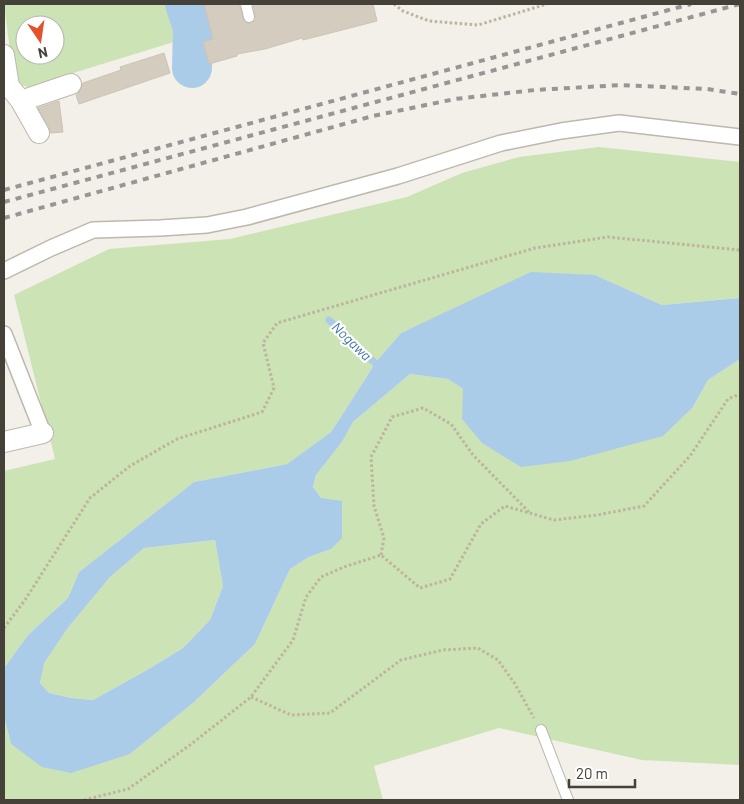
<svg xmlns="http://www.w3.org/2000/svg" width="744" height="804" font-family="Barlow,sans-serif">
  <rect width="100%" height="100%" fill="#f2f0e8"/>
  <!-- green -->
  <path fill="#cce3b5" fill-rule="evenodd" d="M4,4H175L183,16L180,40L28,87L14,83ZM25,25H55V55H25Z
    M599,147L740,162V298L662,305L595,275L450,311L401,333L375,363L364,381L331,432L287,464L194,482L79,572L68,598L28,635L4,668V471L55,459L14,295L109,249L230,239L407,197L462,173L519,157Z
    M740,359V765L642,760L499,728L374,766L383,800H4V716L11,744L130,754L193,703L255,644L290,569L309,557L331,549L321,498L313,487L316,475L342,442L353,422L410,374L448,379L463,389L693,407L708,380Z
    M215,540L223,586L210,620L183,648L147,670L93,700L71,698L49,693L40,683L43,663L67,629L110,577L144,548Z"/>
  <!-- water -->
  <path fill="#abcce9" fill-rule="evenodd" d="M531,272L595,275L662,305L740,298V359L708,380L693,407L663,436L570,461L521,467L482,443L462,419L463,389L448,379L410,374L353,422L342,442L316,475L313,487L321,498L342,501V538L331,549L309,557L290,569L255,644L193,703L130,754L71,773L42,767L11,744L4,716V668L28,635L68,598L79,572L194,482L287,464L331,432L364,381L375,363L401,333ZM215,540L223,586L210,620L183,648L147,670L93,700L71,698L49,693L40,683L44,663L67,629L110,577L144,548Z"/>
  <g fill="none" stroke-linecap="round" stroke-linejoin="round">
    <!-- stream -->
    <path stroke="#abcce9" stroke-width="7" d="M329,320L375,363"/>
    <!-- river -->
    <path stroke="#abcce9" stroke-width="40" d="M185,4L193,28L192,68"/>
  </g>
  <!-- building -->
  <path fill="#d3ccbf" stroke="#cdc4b3" d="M204,4H239L244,21L250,24L256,19L253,4H373L377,21L303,40L302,38L265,49L237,54V56L209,64L203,42L213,39Z
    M164,53L170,73L79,104L76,95L80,91L83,83L121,70L120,67Z
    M58,101H59L63,132L51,133L49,127L38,108Z"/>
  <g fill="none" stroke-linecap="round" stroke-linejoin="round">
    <!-- service casing -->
    <g stroke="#bdb8ac" stroke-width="12">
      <path id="service" d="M246,4L249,17
        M541,730L568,800"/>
    </g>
    <!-- pedestrian casing -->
    <g stroke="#bdb8ac" stroke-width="18">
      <path id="pedestrian" d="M4,271L51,248L93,230L160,228L207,225L247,217L398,176L501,143L561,131L619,123L740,137
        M4,334L43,433"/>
    </g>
    <!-- minor casing -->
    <g stroke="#bdb8ac" stroke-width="22">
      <path id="minor" d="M4,55L9,86L21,101L39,133
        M21,101L71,84
        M4,442L43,433"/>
    </g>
    <!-- path -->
    <path stroke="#bdb49e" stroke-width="3" stroke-dasharray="2.5 2.5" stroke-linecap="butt" d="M394,4L403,11L429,21L478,25L547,4
      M381,555L384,538L374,506L371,457L392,417L423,408L451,424L473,455L529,512
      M4,628L25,600L90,498L130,466L177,439L262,412L274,388L263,343L277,323L535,248L608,237L740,250
      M251,697L291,715L330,713L401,660L443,650L478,648L498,660L515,684L534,718
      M84,800L128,789L190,745L251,697L293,640L306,597L321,577L344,567L381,555L420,588L450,579L481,524L505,506L554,520L597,515L644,506L690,456L728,399L740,394"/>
    <!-- service -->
    <use href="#service" stroke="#fff" stroke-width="10"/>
    <!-- pedestrian -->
    <use href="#pedestrian" stroke="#fff" stroke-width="15"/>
    <!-- minor -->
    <use href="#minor" stroke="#fff" stroke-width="20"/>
    <!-- rail -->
    <path stroke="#969696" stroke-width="4" stroke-dasharray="6 6" stroke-linecap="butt" d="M4,190L691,4
      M4,202L740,4
      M4,218L373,116L455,99L535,90L621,85L707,89L740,94"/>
  </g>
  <g text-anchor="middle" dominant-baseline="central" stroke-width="4.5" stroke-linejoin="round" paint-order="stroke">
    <!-- water labels -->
    <g font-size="14" font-style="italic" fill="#3b74a6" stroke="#fff">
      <text transform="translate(352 341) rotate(44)">Nogawa</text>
    </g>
  </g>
  <!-- border -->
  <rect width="744" height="804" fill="none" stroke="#454038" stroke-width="10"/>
  <!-- north arrow -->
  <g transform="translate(40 40) rotate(167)"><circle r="24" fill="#ffffff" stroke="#b5b3af"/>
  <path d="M0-4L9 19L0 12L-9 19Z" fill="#e4522d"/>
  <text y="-8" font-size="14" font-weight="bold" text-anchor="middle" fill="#454038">N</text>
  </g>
  <!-- scale -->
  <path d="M569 779v8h66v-8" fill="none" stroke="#454038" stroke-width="2.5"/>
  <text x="576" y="779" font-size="15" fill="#454038" stroke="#ffffff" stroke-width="4" paint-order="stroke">20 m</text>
</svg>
